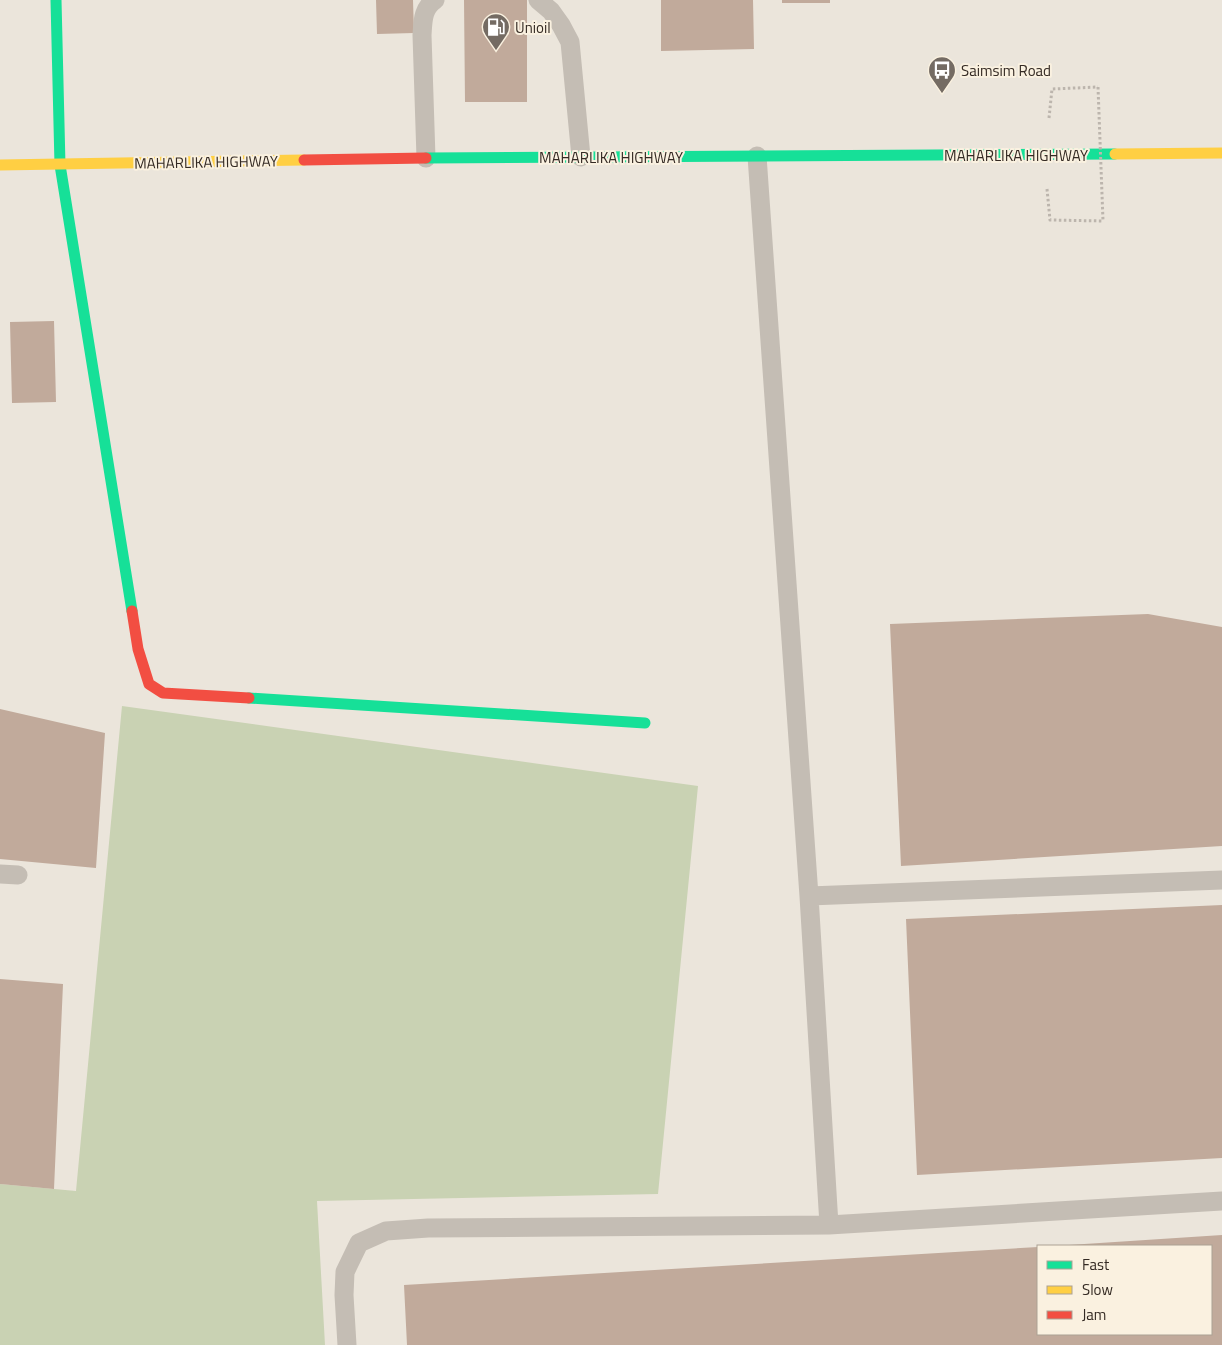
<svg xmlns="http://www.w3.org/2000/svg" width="1222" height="1345" font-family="'Titillium Web',sans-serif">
  <rect width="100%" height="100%" fill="#ebe5db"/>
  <!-- green -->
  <path fill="#c9d2b3" d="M122,706L698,786L658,1194L317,1201L325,1345H0V1184L76,1191Z"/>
  <!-- building -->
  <path fill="#c1aa9b" d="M376,0H413L414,33L377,34Z
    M464,0H527V102H465Z
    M661,0H753L754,49L661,51Z
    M782,0H830V3H782Z
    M54,321L56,402L12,403L10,322Z
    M1148,614L1222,627V846L901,866L890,624Z
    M0,709L105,733L96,868L0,859Z
    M1222,905V1158L917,1175L906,919Z
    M0,979L63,984L54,1189L0,1184Z
    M1222,1235V1345H407L404,1285L1038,1247V1334H1211V1246H1069V1245Z"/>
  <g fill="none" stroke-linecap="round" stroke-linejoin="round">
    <!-- path -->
    <path stroke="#bcb5ad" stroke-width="3" stroke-dasharray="2.5 2.5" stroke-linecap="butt" d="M1049,118L1052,89L1098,87
      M1047,189L1050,220L1103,221"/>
    <!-- lane -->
    <path stroke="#c4bdb4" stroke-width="19" d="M538,0L551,11L561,25L570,42L581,157
      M757,156L809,896L829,1225
      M426,158L422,35C423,22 422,9 435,0
      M0,874L18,875
      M809,896L1222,880
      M347,1345L344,1295L345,1272L359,1243L386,1231L428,1228L829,1225L1222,1201"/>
    <!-- fast -->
    <path stroke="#16e098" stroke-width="11" d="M56,0L60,165L132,611
      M426,158L1115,154
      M249,698L645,723"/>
    <!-- slow -->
    <path stroke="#ffcf43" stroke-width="11" d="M1115,154L1222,153
      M0,165L304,160"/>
    <!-- jam -->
    <path stroke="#f24e42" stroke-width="11" d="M304,160L426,158
      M132,611L138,649L149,684L163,693L249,698"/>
    <!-- path-bridge -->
    <path stroke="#bcb5ad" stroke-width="3" stroke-dasharray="2.5 2.5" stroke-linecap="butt" d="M1098,87L1103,221"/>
  </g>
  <!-- icons -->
  <defs>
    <g id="fuel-pin" transform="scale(1.4375)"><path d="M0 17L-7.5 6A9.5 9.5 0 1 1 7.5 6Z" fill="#746b63" stroke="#faf1e0"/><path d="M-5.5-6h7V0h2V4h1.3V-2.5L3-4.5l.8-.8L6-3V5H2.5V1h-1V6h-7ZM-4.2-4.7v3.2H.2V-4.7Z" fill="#fff"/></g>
    <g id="bus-pin" transform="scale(1.4375)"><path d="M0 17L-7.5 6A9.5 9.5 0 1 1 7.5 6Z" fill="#746b63" stroke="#faf1e0"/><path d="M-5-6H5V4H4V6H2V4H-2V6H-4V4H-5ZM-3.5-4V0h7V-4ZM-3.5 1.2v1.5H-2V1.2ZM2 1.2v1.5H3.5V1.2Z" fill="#fff"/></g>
  </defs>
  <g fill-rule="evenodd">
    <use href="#fuel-pin" x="496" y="27"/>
    <use href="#bus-pin" x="942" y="70"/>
  </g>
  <g text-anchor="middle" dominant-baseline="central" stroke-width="4" stroke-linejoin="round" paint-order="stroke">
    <!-- poi labels -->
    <g font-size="15" fill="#342a23" stroke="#faf1e0" text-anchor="start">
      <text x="515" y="27">Unioil</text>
      <text x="961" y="70">Saimsim Road</text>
    </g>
    <!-- street labels -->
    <g font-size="15" fill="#342a23" stroke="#faf1e0">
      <text x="1016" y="155">MAHARLIKA HIGHWAY</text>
      <text x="611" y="157">MAHARLIKA HIGHWAY</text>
      <text transform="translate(206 162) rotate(-1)">MAHARLIKA HIGHWAY</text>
    </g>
  </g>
  <!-- legend -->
  <rect x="1037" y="1245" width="175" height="90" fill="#faf1e0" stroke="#aba194"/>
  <rect x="1047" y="1261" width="25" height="8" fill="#16e098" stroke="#aba194"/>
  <text x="1082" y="1270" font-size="15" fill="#342a23">Fast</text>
  <rect x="1047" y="1286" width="25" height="8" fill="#ffcf43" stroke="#aba194"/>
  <text x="1082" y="1295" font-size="15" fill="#342a23">Slow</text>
  <rect x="1047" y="1311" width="25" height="8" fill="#f24e42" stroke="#aba194"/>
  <text x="1082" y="1320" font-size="15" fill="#342a23">Jam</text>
</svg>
